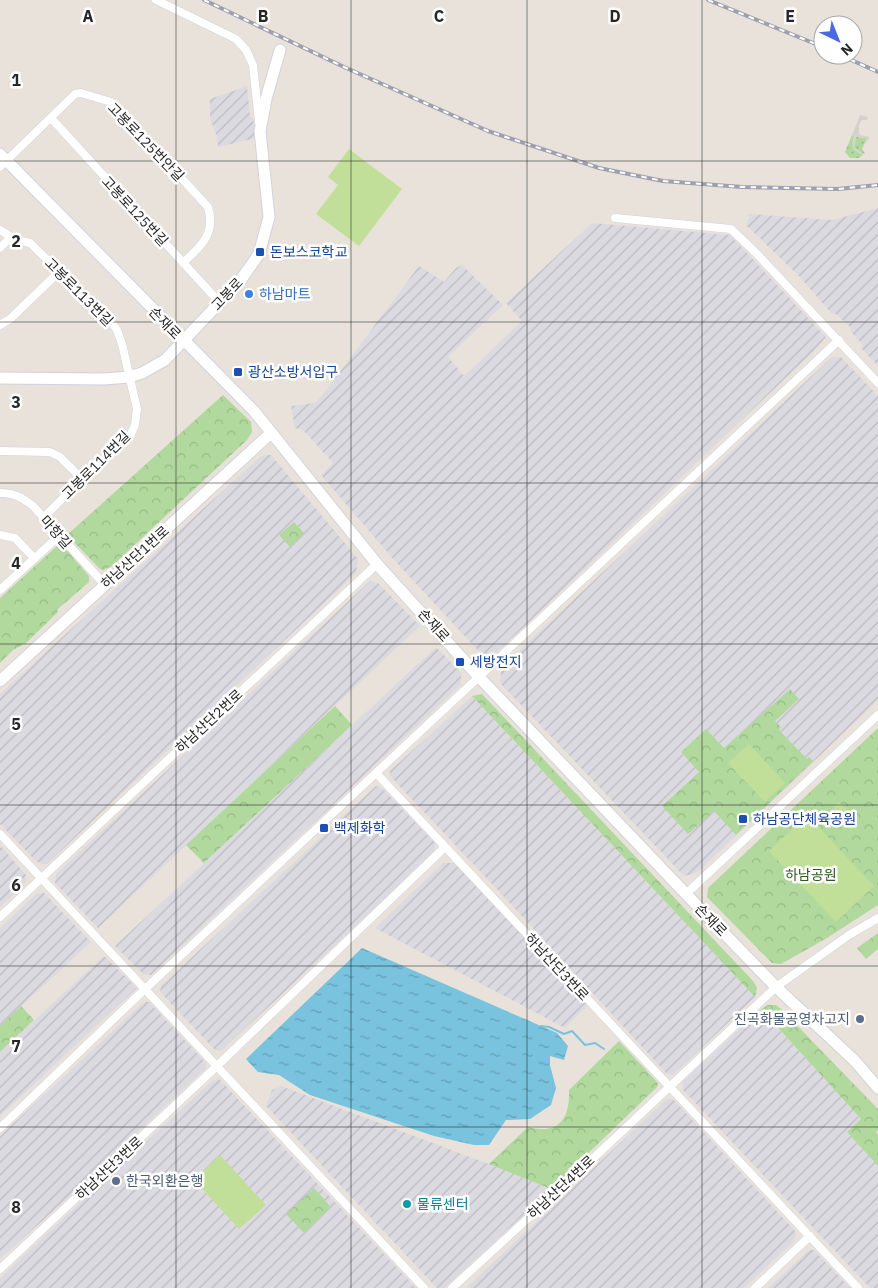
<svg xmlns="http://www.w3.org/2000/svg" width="878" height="1288" font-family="'IBM Plex Sans','Noto Sans KR',sans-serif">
  <defs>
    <pattern id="industrial-furrows" width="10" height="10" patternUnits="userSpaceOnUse" patternTransform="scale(1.25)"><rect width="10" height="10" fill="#dcdae1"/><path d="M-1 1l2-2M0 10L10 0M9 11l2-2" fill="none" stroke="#bdbbc1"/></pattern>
    <pattern id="grass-dots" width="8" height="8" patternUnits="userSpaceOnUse" patternTransform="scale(1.25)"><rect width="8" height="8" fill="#b1d99d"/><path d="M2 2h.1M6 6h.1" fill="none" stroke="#98ba87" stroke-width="1.8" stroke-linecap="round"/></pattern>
    <pattern id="forest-crowns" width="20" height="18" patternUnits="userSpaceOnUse" patternTransform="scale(1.25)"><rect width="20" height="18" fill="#b1d99d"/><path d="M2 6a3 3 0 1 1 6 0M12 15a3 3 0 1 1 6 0" fill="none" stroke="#98ba87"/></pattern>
    <pattern id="water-ripples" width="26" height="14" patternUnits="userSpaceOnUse" patternTransform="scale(1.25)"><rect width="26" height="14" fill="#79c3df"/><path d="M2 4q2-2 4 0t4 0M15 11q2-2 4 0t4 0" fill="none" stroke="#639eb5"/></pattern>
  </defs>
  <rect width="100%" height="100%" fill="#e8e2da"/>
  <!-- industrial -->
  <path fill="url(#industrial-furrows)" d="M247,86L250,117L253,118L256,138L218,147L217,136L210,119V99Z
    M878,208V366L862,349V344L851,332L850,327L836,314H832L799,276L747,226L749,214L832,220Z
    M592,223L730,235L826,337L814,351L525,626L490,658L486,659L395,561L321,475L333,463L303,430L295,428L291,406L315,403L321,397L419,266L444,282L456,268L462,265L503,305L448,357L464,376L522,321L506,303Z
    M832,357H841L878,396V700L699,871L693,874L684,876L501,684L500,680L502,667Z
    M268,455H271L358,559L356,573L47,864H42L36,861L0,824V694L261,456Z
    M370,581L378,583L420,626L98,928L55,883L56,874Z
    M436,647L461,673V685L151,975L143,974L115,946Z
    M472,696L755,997L673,1075L667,1074L508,901L390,776V771Z
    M376,786L382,788L435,843L434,853L221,1051L215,1050L160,992L161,986Z
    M0,845L26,875L25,883L0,907Z
    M443,863H454L588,1005L565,1028L375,928Z
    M44,893L91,942L0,1026V928L36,894Z
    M104,956L137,988L0,1116V1052Z
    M144,1002H149L206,1063V1068L72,1194L0,1259V1136Z
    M761,1009L861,1119L847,1132L878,1166V1288H870L683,1090L682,1082Z
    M219,1079L416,1288H0V1278L40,1240L212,1081Z
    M281,1086L489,1164L551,1189L445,1288H437L266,1106L272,1090Z
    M667,1099H673L795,1231L796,1235L794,1241L744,1288H466Z
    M809,1250H814L850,1288H768Z"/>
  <!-- grass -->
  <path fill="url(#grass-dots)" d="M852,135L854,137L852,143L856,151L863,155L859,158H850L845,152Z
    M856,137L867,138L862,149L865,153L864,154L854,148Z"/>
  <!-- forest -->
  <path fill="url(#forest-crowns)" d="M223,395L251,422L252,432L247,440L112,566L104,570L100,569L67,535Z
    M294,522L304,533L290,547L279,535Z
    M58,545L63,546L89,576V582L58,609L57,613L26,643L13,650L0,663V598Z
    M790,689L799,699L775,721L781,727L779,730L807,759L809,757L813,761L736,835L714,811L688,834L662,806L699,772L681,752L706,729L724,748Z
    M482,694L753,981L757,988L755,997L472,696Z
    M335,706L352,725L204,863L186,845Z
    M878,728V905L827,938L781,964L772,963L707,897L708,888Z
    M878,933V949L866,959L857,948Z
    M768,1005H776L781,1009L878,1109V1130L876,1132L878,1135V1166L847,1132L861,1119L761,1009Z
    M21,1006L34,1020L0,1052V1026Z
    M619,1041L658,1083L657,1087L551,1189L489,1164L528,1127C559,1135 570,1119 569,1090Z
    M314,1188L331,1207L304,1233L286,1214Z"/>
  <!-- pitch -->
  <path fill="#c1df99" d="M349,149L402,189L359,246L316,214L338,185L328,177Z
    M749,744L785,783L765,802L728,763Z
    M839,802L857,820L848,829L830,811Z
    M807,815L874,886L836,922L769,851Z
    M220,1155L266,1205L239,1229L194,1180Z"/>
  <!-- plaza -->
  <path fill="#d5d2cc" d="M860,115L868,117L867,120H862L859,125V133L860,135L870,137L865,144L867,138L856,137L854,147L864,154L863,155L853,149L852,143L854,137L852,135Z"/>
  <!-- water -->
  <path fill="url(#water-ripples)" d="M362,948L557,1033L568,1046L564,1060L550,1056V1065L556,1088L551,1105L530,1119L506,1120L489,1145H474L434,1136L310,1095L279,1075L258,1072L246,1059Z"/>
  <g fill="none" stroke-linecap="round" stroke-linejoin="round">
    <!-- stream -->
    <path stroke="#79c3df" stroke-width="2" d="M541,1026L549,1027L564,1034L572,1031L585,1045L595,1043L604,1049"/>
    <!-- street casing -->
    <g stroke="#d0d3df" stroke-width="9">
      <path id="street" d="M156,0L236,39L246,50L253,65L259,122
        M51,118L220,303
        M0,167L75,94L81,93L111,102L208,207C216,234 201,246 183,263
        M615,218L731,229L757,254L878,383
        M0,230L16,240L30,243L112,323L117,330L122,344L137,409L135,425L130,436L82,479L43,518
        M0,248L11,237
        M0,325L10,319L60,271
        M0,451L50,452L60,457L82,479
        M0,493C13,492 23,498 33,506L105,585
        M0,535L15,538L34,558
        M0,590L59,536
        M377,774L858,1288
        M0,834L424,1288
        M686,894L878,715
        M0,917L377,564
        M0,1128L145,989L839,340
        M0,1269L217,1066L445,847
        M452,1288L584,1167L776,987L849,935L878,918
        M755,1288L810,1236"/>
    </g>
    <!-- secondary casing -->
    <g stroke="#d0d3df" stroke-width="13">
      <path id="secondary" d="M0,154L254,411L377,564L479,677L686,894L776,987L855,1061L878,1088
        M0,378L104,379L129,377L142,373L165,360L240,281L259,254L269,217L260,131L266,99L280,50
        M0,681L271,433"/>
    </g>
    <!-- street -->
    <use href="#street" stroke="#fff" stroke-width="8"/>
    <!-- secondary -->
    <use href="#secondary" stroke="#fff" stroke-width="11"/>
    <!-- rail casing -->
    <g stroke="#9ea0af" stroke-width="4">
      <path id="rail" d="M204,0L344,67L488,131L599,168L663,181L742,187L838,189L878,185
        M708,0L823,47
        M840,55L878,72"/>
    </g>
    <!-- rail -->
    <use href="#rail" stroke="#fff" stroke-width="2" stroke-dasharray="5.5" stroke-linecap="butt"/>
  </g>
  <!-- grid -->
  <path fill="none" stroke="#272727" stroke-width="1" stroke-opacity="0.55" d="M176,0V1288M351,0V1288M527,0V1288M702,0V1288M0,161H878M0,322H878M0,483H878M0,644H878M0,805H878M0,966H878M0,1127H878"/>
  <!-- markers -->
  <g fill="#1a4fb4" stroke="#fff" stroke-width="2">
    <rect x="255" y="247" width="10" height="10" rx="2.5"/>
    <rect x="233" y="367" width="10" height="10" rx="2.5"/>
    <rect x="455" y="657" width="10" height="10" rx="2.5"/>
    <rect x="738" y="814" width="10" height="10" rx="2.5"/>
    <rect x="319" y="823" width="10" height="10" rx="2.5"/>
  </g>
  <circle fill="#3f7fe0" stroke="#fff" stroke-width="2" cx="249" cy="294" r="5"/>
  <g fill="#5c6f8a" stroke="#fff" stroke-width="2">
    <circle cx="860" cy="1019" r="5"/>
    <circle cx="116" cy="1181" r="5"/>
  </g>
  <circle fill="#0f9aa8" stroke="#fff" stroke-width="2" cx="407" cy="1204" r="5"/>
  <g text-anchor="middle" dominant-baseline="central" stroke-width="5" stroke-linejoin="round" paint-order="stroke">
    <!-- street labels -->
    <g font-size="14" fill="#272727" stroke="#fff">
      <text transform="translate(146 142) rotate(46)">고봉로125번안길</text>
      <text transform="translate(135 211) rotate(47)">고봉로125번길</text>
      <text transform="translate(79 292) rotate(45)">고봉로113번길</text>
      <text transform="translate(227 294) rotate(-47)">고봉로</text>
      <text transform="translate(165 323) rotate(46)">손재로</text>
      <text transform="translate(96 465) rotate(-45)">고봉로114번길</text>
      <text transform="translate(56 532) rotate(48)">마항길</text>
      <text transform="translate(135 557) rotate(-42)">하남산단1번로</text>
      <text transform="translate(434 625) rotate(48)">손재로</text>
      <text transform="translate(209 721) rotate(-43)">하남산단2번로</text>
      <text transform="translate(711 920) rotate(46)">손재로</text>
      <text transform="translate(557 967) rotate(47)">하남산단3번로</text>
      <text transform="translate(109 1168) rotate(-43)">하남산단3번로</text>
      <text transform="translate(561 1187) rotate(-43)">하남산단4번로</text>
    </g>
    <!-- transit labels -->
    <g font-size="14" fill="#164399" stroke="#fff" text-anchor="start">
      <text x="270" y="252">돈보스코학교</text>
      <text x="248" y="372">광산소방서입구</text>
      <text x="470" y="662">세방전지</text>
      <text x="753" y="819">하남공단체육공원</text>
      <text x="334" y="828">백제화학</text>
    </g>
    <!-- shop labels -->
    <g font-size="14" fill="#366cbe" stroke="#fff" text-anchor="start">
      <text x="259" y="294">하남마트</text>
    </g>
    <!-- park labels -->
    <g font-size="14" fill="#2c5a21" stroke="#fff">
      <text x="811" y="875">하남공원</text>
    </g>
    <!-- service labels -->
    <g font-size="14" fill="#4e5e75" stroke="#fff" text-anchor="end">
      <text x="850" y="1019">진곡화물공영차고지</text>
      <text x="126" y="1181" text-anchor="start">한국외환은행</text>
    </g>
    <!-- culture labels -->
    <g font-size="14" fill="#0d838f" stroke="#fff" text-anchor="start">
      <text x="417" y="1204">물류센터</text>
    </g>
  </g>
  <g font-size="16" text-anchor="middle" font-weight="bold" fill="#272727" stroke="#fff" stroke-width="5" stroke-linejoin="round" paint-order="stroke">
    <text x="88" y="22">A</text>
    <text x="263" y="22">B</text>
    <text x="439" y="22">C</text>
    <text x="615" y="22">D</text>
    <text x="790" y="22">E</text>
    <text x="16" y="86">1</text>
    <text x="16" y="247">2</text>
    <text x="16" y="408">3</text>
    <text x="16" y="569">4</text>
    <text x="16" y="730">5</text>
    <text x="16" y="891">6</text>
    <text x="16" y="1052">7</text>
    <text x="16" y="1213">8</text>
  </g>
  <!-- north arrow -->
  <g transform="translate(838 40) rotate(137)"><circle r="24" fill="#ffffff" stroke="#a9a9a9"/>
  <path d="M0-4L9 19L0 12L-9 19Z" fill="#4c67e3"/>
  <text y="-8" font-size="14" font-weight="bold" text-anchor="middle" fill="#272727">N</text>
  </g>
</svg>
